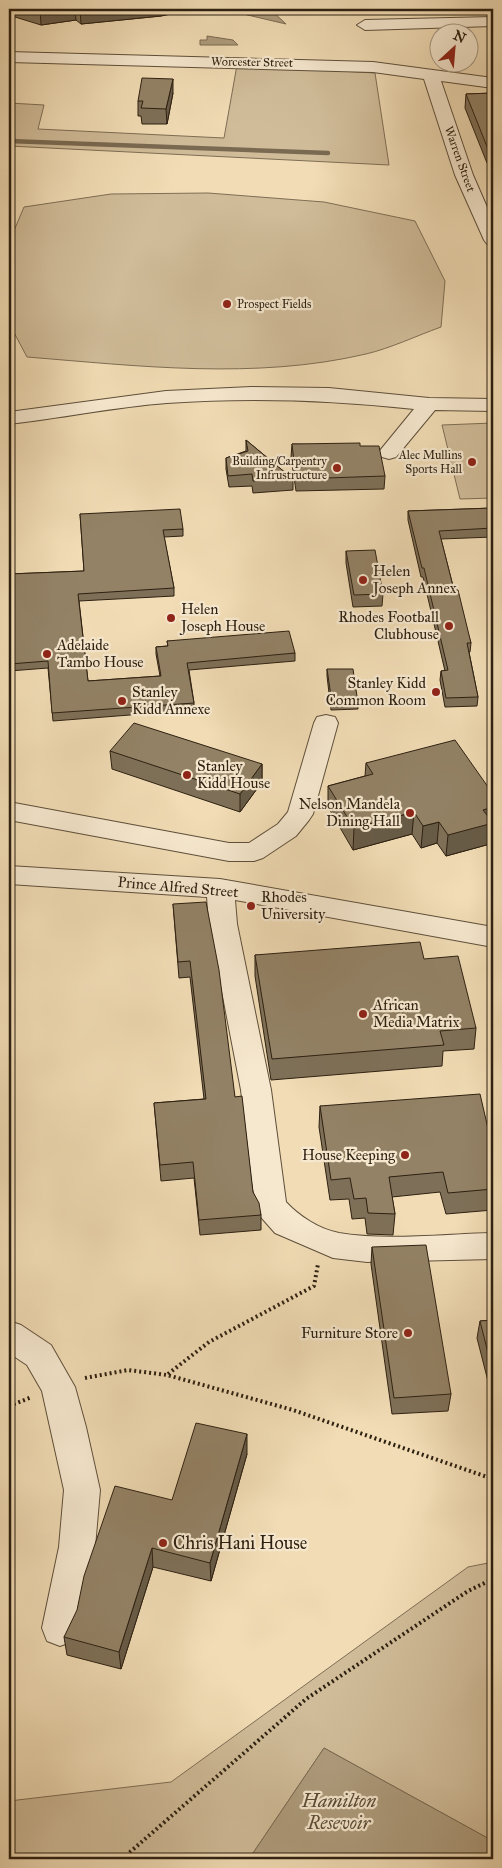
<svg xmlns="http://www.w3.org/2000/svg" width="502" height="1868" font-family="'IM FELL Great Primer',serif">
  <rect width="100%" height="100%" fill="#f1dcb5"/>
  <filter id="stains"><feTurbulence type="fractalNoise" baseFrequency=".004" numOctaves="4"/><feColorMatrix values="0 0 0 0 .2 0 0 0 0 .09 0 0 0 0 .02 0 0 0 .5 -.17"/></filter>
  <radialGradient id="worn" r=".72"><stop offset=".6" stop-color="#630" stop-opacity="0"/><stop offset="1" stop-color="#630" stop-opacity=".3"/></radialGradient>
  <!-- green -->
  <path fill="#d0bc99" stroke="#7e6e55" d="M237,65L375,73L389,165L9,146V103L44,105L38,129L224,138Z
    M208,193L324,202L415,221L445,281L441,327C416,336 391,348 366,354C255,380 139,366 27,357L11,327L9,270L13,233L24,207L111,194Z
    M493,423V498L460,499L442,425Z
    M493,1562V1841L324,1748L249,1859H9V1801L171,1782L468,1567Z"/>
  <!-- water -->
  <path fill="#ae9c7d" stroke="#7a6a52" d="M244,9H270L286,24L239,13Z
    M207,36L233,40L238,45H200V40H207Z
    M324,1748L493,1841V1859H249Z"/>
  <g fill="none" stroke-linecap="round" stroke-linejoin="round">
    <!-- stream -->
    <path stroke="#7a6a52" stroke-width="4.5" d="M9,141L328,153"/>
    <!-- minor casing -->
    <g stroke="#5e4f3a" stroke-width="2">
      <path id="minor" d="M493,17V26L365,30L357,25L365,20Z
        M9,52L373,62L493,78V88L441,81L473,175L493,221V245L487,244L484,240L455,175L424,79L373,72L9,62Z
        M251,387L329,388L429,398L493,399V411L435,410L396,457L389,459L382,457L378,453L414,409C331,400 252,397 167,403C114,407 62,418 9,424V412L166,391Z
        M326,715L335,717L338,723L313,814L309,820L296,836L263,858L254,861H229L9,820V802L229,843H249L278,824L288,812L314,723L317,717Z
        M9,866L220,879L493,927V947L235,900L237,924L271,1090L286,1202C299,1216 319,1229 339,1233C385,1241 445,1234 493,1233V1259L367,1262L333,1258L275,1233L260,1216L255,1207L241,1090L209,924L207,897L9,884Z
        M9,1321L21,1325L51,1345L75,1387L86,1427L100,1490L95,1547L78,1628L73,1641L60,1646L47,1641L42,1628L59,1547L64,1490L42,1391L27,1365L9,1353Z"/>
    </g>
    <!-- path -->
    <path stroke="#2d2011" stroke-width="4" stroke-dasharray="2 3" stroke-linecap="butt" d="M168,1374L209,1342L314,1286L318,1264
      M85,1378L128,1370L167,1375L293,1410L493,1479
      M9,1406L32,1397
      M122,1859L306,1699L468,1591L493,1579"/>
    <!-- minor -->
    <use href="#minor" fill="#f6e8cf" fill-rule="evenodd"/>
  </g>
  <!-- wall -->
  <path fill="#7e7058" stroke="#2d2011" d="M9,9H193L161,16L81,24L76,20L41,25L15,17L9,13Z
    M173,93L167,124H142L141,116H138V101Z
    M493,93V163H487L465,108L466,94Z
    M246,440L293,479V490L253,493L252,486L229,487L226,469V458L246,451Z
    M292,444L360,446L385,476L384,489L296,491L291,457Z
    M493,508V537L441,539L454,590L471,643L470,652H469L478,697L477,706L445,707L440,680L441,671H445L423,577H421L408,520V511Z
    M80,514L183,529V536L164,537L174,588V596L79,601L88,681L160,676L156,654V647L168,646L167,641L295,653V661L189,670L194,703V710L53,721L48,668L9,671V574L84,571Z
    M346,551L383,594L382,606L353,607L346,563Z
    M327,669L358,703V709L331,710L327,676Z
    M110,751L262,764V782L240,812L112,769Z
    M366,763L493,794V828H492L490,844L446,856L437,843L421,848L412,834L353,850L328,807V786L365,776Z
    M173,904L235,1097L253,1192L261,1215V1230L200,1235L194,1178L161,1181L154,1103L204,1099L190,977L179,978Z
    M255,955L424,959L476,1028L474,1049L443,1051L442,1066L271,1080L255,976Z
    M320,1106L493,1150V1210L446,1214L440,1192L392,1197L395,1214L393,1235L367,1234L365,1218L352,1219L349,1199L330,1200L319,1127Z
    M372,1247L451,1394L448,1411L392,1414L371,1264Z
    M493,1320V1401L477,1338L480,1321Z
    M247,1454L211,1581L153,1567L121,1669L67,1655L64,1637L172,1500Z"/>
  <!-- shaded-wall -->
  <path fill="#675b47" stroke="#2d2011" d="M40,9H75L76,20L41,25Z
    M80,9H193L161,16L81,24Z
    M173,79V93L167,124L166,109Z
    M262,764V782L240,812V794Z
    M493,807V828H492L490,844L446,856L448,835L483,810Z
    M414,812L412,834L353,850L354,828Z
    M439,822L437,843L421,848L423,826Z
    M247,1434V1454L211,1581L210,1563Z
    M152,1548L153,1567L121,1669L119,1652Z"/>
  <!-- building -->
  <path fill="#938266" stroke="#2d2011" d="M142,78L173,79L166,109L141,108L143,101H138Z
    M493,93V148L488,149L466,94Z
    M246,440L293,479L253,481L252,474L228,476L226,458L248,451Z
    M360,443V446H379L385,476L296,479L292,444Z
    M493,508V528L439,531L454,590H458L471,643H467L478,697L446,698L441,671L448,670L424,568H422L408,511Z
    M180,509L183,529L163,530L174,588L78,594L88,681L161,676L156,647L168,646L167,641L289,631L295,653L187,663L194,703L52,713L48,661L9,664V574L84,571L80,514Z
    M375,550L383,594L354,595L346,551Z
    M327,669H353L358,703H332Z
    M134,723L262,764L240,794L110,751Z
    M455,740L493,794V807L483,810L493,823L448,835L439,822L423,826L414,812L354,828L328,786L373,774L366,763Z
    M206,902L219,970L235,1097L242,1096L253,1192L259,1203L261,1215L199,1220L193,1162L160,1165L154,1103L206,1099L190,961L178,962L173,904Z
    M420,942L424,959L458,956L476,1028L440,1031L444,1045L272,1059L255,955Z
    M480,1094L493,1150V1189L448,1193L443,1172L389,1177L395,1214L368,1213L366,1198L354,1199L350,1178L331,1180L320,1106Z
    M426,1245L451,1394L394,1398L372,1247Z
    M493,1320V1373L480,1321Z
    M196,1423L247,1434L210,1563L152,1548L119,1652L64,1637L77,1610L84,1576L115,1486L172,1500Z"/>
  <!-- markers -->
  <g fill="#8f2418" stroke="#f6e8cf" stroke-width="2">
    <circle cx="227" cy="304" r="5"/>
    <circle cx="472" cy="462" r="5"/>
    <circle cx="337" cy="468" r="5"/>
    <circle cx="363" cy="580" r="5"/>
    <circle cx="171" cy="618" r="5"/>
    <circle cx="449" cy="626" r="5"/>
    <circle cx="47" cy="654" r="5"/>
    <circle cx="436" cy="692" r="5"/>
    <circle cx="122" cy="701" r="5"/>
    <circle cx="187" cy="775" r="5"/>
    <circle cx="410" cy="813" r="5"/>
    <circle cx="251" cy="906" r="5"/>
    <circle cx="363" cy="1014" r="5"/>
    <circle cx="405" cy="1155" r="5"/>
    <circle cx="408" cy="1333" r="5"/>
    <circle cx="163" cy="1543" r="5"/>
  </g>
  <g text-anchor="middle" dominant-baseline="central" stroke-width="4.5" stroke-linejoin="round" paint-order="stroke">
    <!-- far-street labels -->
    <g font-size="12" fill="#2d2011" stroke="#f6e8cf">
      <text transform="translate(252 62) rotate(1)">Worcester Street</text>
      <text transform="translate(460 159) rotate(70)">Warren Street</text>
    </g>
    <!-- far-poi labels -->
    <g font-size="12" fill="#2d2011" stroke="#f6e8cf" text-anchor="end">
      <text x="237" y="304" text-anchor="start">Prospect Fields</text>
      <text x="462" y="455">Alec Mullins<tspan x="462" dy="14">Sports Hall</tspan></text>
      <text x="327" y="461">Building/Carpentry<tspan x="327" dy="14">Infrustructure</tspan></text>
    </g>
    <!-- poi labels -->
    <g font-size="15" fill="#2d2011" stroke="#f6e8cf" text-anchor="start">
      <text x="373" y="571">Helen<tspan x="373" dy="17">Joseph Annex</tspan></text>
      <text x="181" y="609">Helen<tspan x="181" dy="17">Joseph House</tspan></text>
      <text x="439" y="617" text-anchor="end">Rhodes Football<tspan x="439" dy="17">Clubhouse</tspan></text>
      <text x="57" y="645">Adelaide<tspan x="57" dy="17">Tambo House</tspan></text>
      <text x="426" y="683" text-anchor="end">Stanley Kidd<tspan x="426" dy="17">Common Room</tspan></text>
      <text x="132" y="692">Stanley<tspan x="132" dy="17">Kidd Annexe</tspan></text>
      <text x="197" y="766">Stanley<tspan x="197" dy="17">Kidd House</tspan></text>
      <text x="400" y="804" text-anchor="end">Nelson Mandela<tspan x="400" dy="17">Dining Hall</tspan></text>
      <text x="261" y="897">Rhodes<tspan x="261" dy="17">University</tspan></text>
      <text x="373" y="1005">African<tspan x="373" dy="17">Media Matrix</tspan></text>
      <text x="395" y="1155" text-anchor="end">House Keeping</text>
      <text x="398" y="1333" text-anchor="end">Furniture Store</text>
    </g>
    <!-- street labels -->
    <g font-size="15" fill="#2d2011" stroke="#f6e8cf">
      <text transform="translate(178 887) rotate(5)">Prince Alfred Street</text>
    </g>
    <!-- near-poi labels -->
    <g font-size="18" fill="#2d2011" stroke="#f6e8cf" text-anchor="start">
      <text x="173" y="1543">Chris Hani House</text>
    </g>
    <!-- near-water labels -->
    <g font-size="19" font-style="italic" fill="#5a4b37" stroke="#f6e8cf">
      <text x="339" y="1800">Hamilton<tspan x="339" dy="22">Resevoir</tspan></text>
    </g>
  </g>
  <!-- margin -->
  <rect width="502" height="1868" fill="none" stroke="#f1dcb5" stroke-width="30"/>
  <rect x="10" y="10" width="482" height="1848" fill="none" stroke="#2d2011" stroke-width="2.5"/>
  <rect x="15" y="15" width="472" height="1838" fill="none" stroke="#2d2011"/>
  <!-- north arrow -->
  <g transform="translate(454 48) rotate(26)"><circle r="24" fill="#f6e8cf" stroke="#a69883"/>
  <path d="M0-4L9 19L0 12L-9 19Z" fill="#8f2418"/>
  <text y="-8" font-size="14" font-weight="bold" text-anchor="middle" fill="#2d2011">N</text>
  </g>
  <rect width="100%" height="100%" filter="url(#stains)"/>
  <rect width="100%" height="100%" fill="url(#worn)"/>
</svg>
